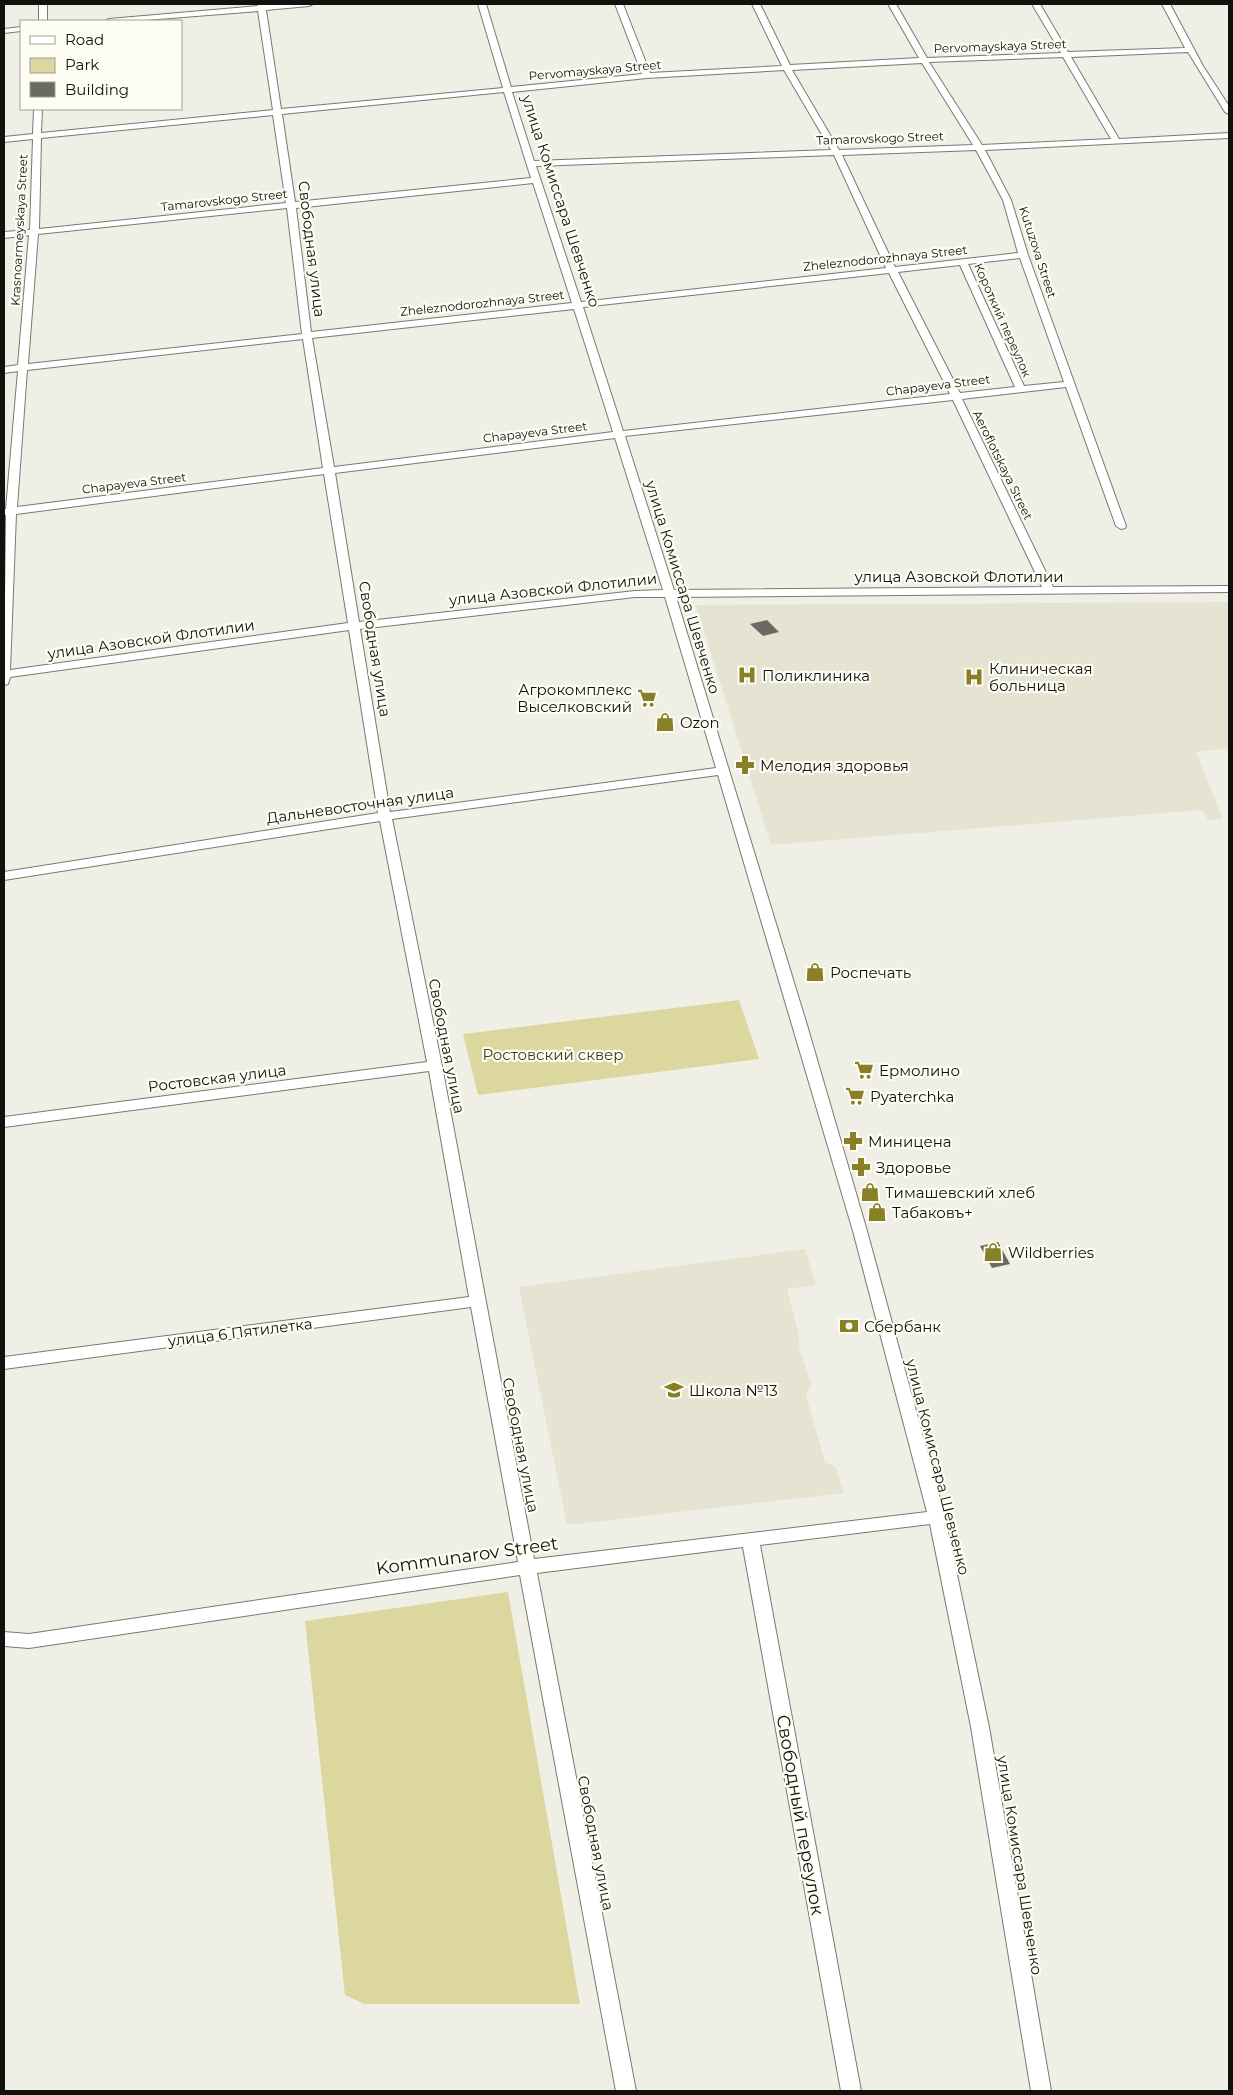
<svg xmlns="http://www.w3.org/2000/svg" width="1233" height="2095" font-family="Montserrat,sans-serif">
  <rect width="100%" height="100%" fill="#f0efe5"/>
  <!-- built -->
  <path fill="#e5e4d3" d="M1229,602V748L1196,752L1223,819L1208,820L1203,810L771,845L696,605Z
    M805,1249L816,1285L787,1289L799,1335V1347L811,1384L806,1396L825,1462L836,1467L844,1493L567,1525L519,1287Z"/>
  <!-- green -->
  <path fill="#dcd79f" d="M739,1000L759,1059L478,1095L463,1034Z
    M508,1592L580,2004H364L345,1995L305,1621Z"/>
  <!-- building -->
  <path fill="#6b6a62" d="M767,620L779,632L763,636L750,624Z
    M998,1242L1010,1264L992,1268L980,1246Z"/>
  <g fill="none" stroke-linecap="round" stroke-linejoin="round">
    <!-- minor casing -->
    <g stroke="#7a7970" stroke-width="2">
      <path id="minor" d="M39,4H47V21H39Z
        M257,4H313L309,6L266,10L281,109L503,88L478,4H486L511,87L642,74L615,4H623L650,73L782,66L752,4H760L790,65L919,58L888,4H896L927,58L1061,53L1032,4H1040L1068,52L1185,48L1162,4H1170L1203,66L1229,106V114L1225,112L1188,52L1071,57L1119,139L1229,133V138L985,150L1011,200L1028,255L1126,526L1125,528L1121,529L1116,526L1066,387L962,399L1053,587L1229,586V592L676,597L807,1025L867,1231L945,1517L989,1727L1051,2091H1031L971,1727L930,1524L760,1545L861,2091H841L743,1547L537,1573L636,2091H616L520,1575L29,1648L4,1646V1632L29,1634L518,1562L471,1307L4,1369V1357L469,1297L429,1071L4,1127V1117L427,1062L380,821L4,880V872L378,813L349,630L10,677L8,684L4,685L6,515H4V509H6L18,371L4,373V367L18,365L29,235L4,238V232L30,230L33,139L4,142V137L33,134L34,109H42L41,133L273,110L258,11L133,21H105L109,19L258,6ZM1063,57L1111,139L982,145L929,62ZM922,63L973,145L839,150L792,70ZM784,70L831,150L534,161L512,92L647,78ZM504,92L531,178L295,202L282,114ZM273,115L286,203L39,229L41,138ZM976,150L1003,200L1018,253L895,267L842,155ZM834,155L886,268L581,302L536,166ZM533,183L572,303L311,332L296,208ZM287,208L302,334L28,364L38,234ZM1020,258L1064,382L1024,386L968,264ZM960,265L1015,387L960,393L898,272ZM889,273L950,394L623,431L583,307ZM574,309L613,432L334,467L312,338ZM303,339L323,468L17,507L27,370ZM953,400L1042,587L674,590L625,436ZM615,438L663,590L635,591L359,622L335,473ZM324,474L348,623L10,670L16,514ZM635,597H665L716,768L390,812L360,629ZM718,775L853,1231L927,1512L534,1559L442,1066L392,819Z
        M21,27V31L4,33V29Z"/>
    </g>
    <!-- minor -->
    <use href="#minor" fill="#fff" fill-rule="evenodd"/>
  </g>
  <!-- icons -->
  <defs>
    <g id="hospital-bare" transform="scale(1.5)"><path d="M-5-5h3v3.5h4V-5h3V5h-3V1.5h-4V5h-3Z" fill="#887f26" stroke="#fdfdf3" stroke-width="2.5" paint-order="stroke"/></g>
    <g id="supermarket-bare" transform="scale(1.5)"><path d="M-6-5.5h2.5l.6 2H6L4.5 2H-2.5L-4.4-4H-6ZM-1.5 3.2a1.3 1.3 0 1 0 .1 0ZM3 3.2a1.3 1.3 0 1 0 .1 0Z" fill="#887f26" stroke="#fdfdf3" stroke-width="2.5" paint-order="stroke"/></g>
    <g id="shop-bare" transform="scale(1.5)"><path d="M-5-2.5h2.3a2.7 3.5 0 0 1 5.4 0H5L5.5 6h-11ZM-1.5-2.5h3a1.5 2.3 0 0 0-3 0Z" fill="#887f26" stroke="#fdfdf3" stroke-width="2.5" paint-order="stroke"/></g>
    <g id="pharmacy-bare" transform="scale(1.5)"><path d="M-2-6h4v4h4v4h-4v4h-4v-4h-4v-4h4Z" fill="#887f26" stroke="#fdfdf3" stroke-width="2.5" paint-order="stroke"/></g>
    <g id="bank-bare" transform="scale(1.5)"><path d="M-6-4H6V4H-6ZM0-2.3a2.3 2.3 0 1 0 0 4.6a2.3 2.3 0 1 0 0-4.6Z" fill="#887f26" stroke="#fdfdf3" stroke-width="2.5" paint-order="stroke"/></g>
    <g id="school-bare" transform="scale(1.5)"><path d="M0-5L7-2L0 1L-7-2ZM-4 1L0 2.5L4 1V4Q0 6-4 4Z" fill="#887f26" stroke="#fdfdf3" stroke-width="2.5" paint-order="stroke"/></g>
  </defs>
  <g fill-rule="evenodd">
    <use href="#hospital-bare" x="747" y="675"/>
    <use href="#hospital-bare" x="974" y="677"/>
    <use href="#supermarket-bare" x="647" y="698"/>
    <use href="#shop-bare" x="665" y="722"/>
    <use href="#pharmacy-bare" x="745" y="765"/>
    <use href="#shop-bare" x="815" y="972"/>
    <use href="#supermarket-bare" x="864" y="1070"/>
    <use href="#supermarket-bare" x="855" y="1096"/>
    <use href="#pharmacy-bare" x="853" y="1141"/>
    <use href="#pharmacy-bare" x="861" y="1167"/>
    <use href="#shop-bare" x="870" y="1192"/>
    <use href="#shop-bare" x="877" y="1212"/>
    <use href="#shop-bare" x="993" y="1252"/>
    <use href="#bank-bare" x="849" y="1326"/>
    <use href="#school-bare" x="674" y="1390"/>
  </g>
  <g text-anchor="middle" dominant-baseline="central" stroke-width="4.5" stroke-linejoin="round" paint-order="stroke">
    <!-- far-street labels -->
    <g font-size="12" fill="#11110e" stroke="#fdfdf3">
      <text transform="translate(1000 46) rotate(-2)">Pervomayskaya Street</text>
      <text transform="translate(595 70) rotate(-5)">Pervomayskaya Street</text>
      <text transform="translate(880 138) rotate(-2)">Tamarovskogo Street</text>
      <text transform="translate(224 200) rotate(-6)">Tamarovskogo Street</text>
      <text transform="translate(19 230) rotate(-87)">Krasnoarmeyskaya Street</text>
      <text transform="translate(1038 252) rotate(72)">Kutuzova Street</text>
      <text transform="translate(885 258) rotate(-6)">Zheleznodorozhnaya Street</text>
      <text transform="translate(482 303) rotate(-6)">Zheleznodorozhnaya Street</text>
      <text transform="translate(1003 320) rotate(66)">Короткий переулок</text>
      <text transform="translate(938 385) rotate(-7)">Chapayeva Street</text>
      <text transform="translate(535 432) rotate(-7)">Chapayeva Street</text>
      <text transform="translate(1003 465) rotate(64)">Aeroflotskaya Street</text>
      <text transform="translate(134 483) rotate(-7)">Chapayeva Street</text>
    </g>
    <!-- street labels -->
    <g font-size="15" fill="#11110e" stroke="#fdfdf3">
      <text transform="translate(561 201) rotate(72)">улица Комиссара Шевченко</text>
      <text transform="translate(312 249) rotate(83)">Свободная улица</text>
      <text x="959" y="576">улица Азовской Флотилии</text>
      <text transform="translate(683 587) rotate(73)">улица Комиссара Шевченко</text>
      <text transform="translate(553 589) rotate(-6)">улица Азовской Флотилии</text>
      <text transform="translate(151 639) rotate(-8)">улица Азовской Флотилии</text>
      <text transform="translate(375 649) rotate(81)">Свободная улица</text>
      <text transform="translate(360 805) rotate(-8)">Дальневосточная улица</text>
      <text transform="translate(447 1046) rotate(79)">Свободная улица</text>
      <text transform="translate(217 1078) rotate(-7)">Ростовская улица</text>
      <text transform="translate(240 1332) rotate(-7)">улица 6 Пятилетка</text>
      <text transform="translate(521 1445) rotate(79)">Свободная улица</text>
      <text transform="translate(938 1467) rotate(76)">улица Комиссара Шевченко</text>
      <text transform="translate(596 1843) rotate(79)">Свободная улица</text>
      <text transform="translate(1020 1865) rotate(81)">улица Комиссара Шевченко</text>
    </g>
    <!-- poi labels -->
    <g font-size="15" fill="#11110e" stroke="#fdfdf3" text-anchor="start">
      <text x="989" y="668">Клиническая<tspan x="989" dy="17">больница</tspan></text>
      <text x="762" y="675">Поликлиника</text>
      <text x="632" y="689" text-anchor="end">Агрокомплекс<tspan x="632" dy="17">Выселковский</tspan></text>
      <text x="680" y="722">Ozon</text>
      <text x="760" y="765">Мелодия здоровья</text>
      <text x="830" y="972">Роспечать</text>
      <text x="879" y="1070">Ермолино</text>
      <text x="870" y="1096">Pyaterchka</text>
      <text x="868" y="1141">Миницена</text>
      <text x="876" y="1167">Здоровье</text>
      <text x="885" y="1192">Тимашевский хлеб</text>
      <text x="892" y="1212">Табаковъ+</text>
      <text x="1008" y="1252">Wildberries</text>
      <text x="864" y="1326">Сбербанк</text>
      <text x="689" y="1390">Школа №13</text>
    </g>
    <!-- park labels -->
    <g font-size="15" fill="#423d14" stroke="#fdfdf3">
      <text x="553" y="1054">Ростовский сквер</text>
    </g>
    <!-- near-street labels -->
    <g font-size="18" fill="#11110e" stroke="#fdfdf3">
      <text transform="translate(467 1556) rotate(-8)">Kommunarov Street</text>
      <text transform="translate(800 1815) rotate(80)">Свободный переулок</text>
    </g>
  </g>
  <!-- border -->
  <rect width="1233" height="2095" fill="none" stroke="#11110e" stroke-width="10"/>
  <!-- legend -->
  <rect x="20" y="20" width="162" height="90" fill="#fdfdf3" stroke="#9f9f97"/>
  <rect x="30" y="36" width="25" height="8" fill="#ffffff" stroke="#9f9f97"/>
  <text x="65" y="45" font-size="15" fill="#11110e">Road</text>
  <rect x="30" y="58" width="25" height="15" fill="#dcd79f" stroke="#9f9f97"/>
  <text x="65" y="70" font-size="15" fill="#11110e">Park</text>
  <rect x="30" y="82" width="25" height="15" fill="#6b6a62" stroke="#9f9f97"/>
  <text x="65" y="95" font-size="15" fill="#11110e">Building</text>
</svg>
